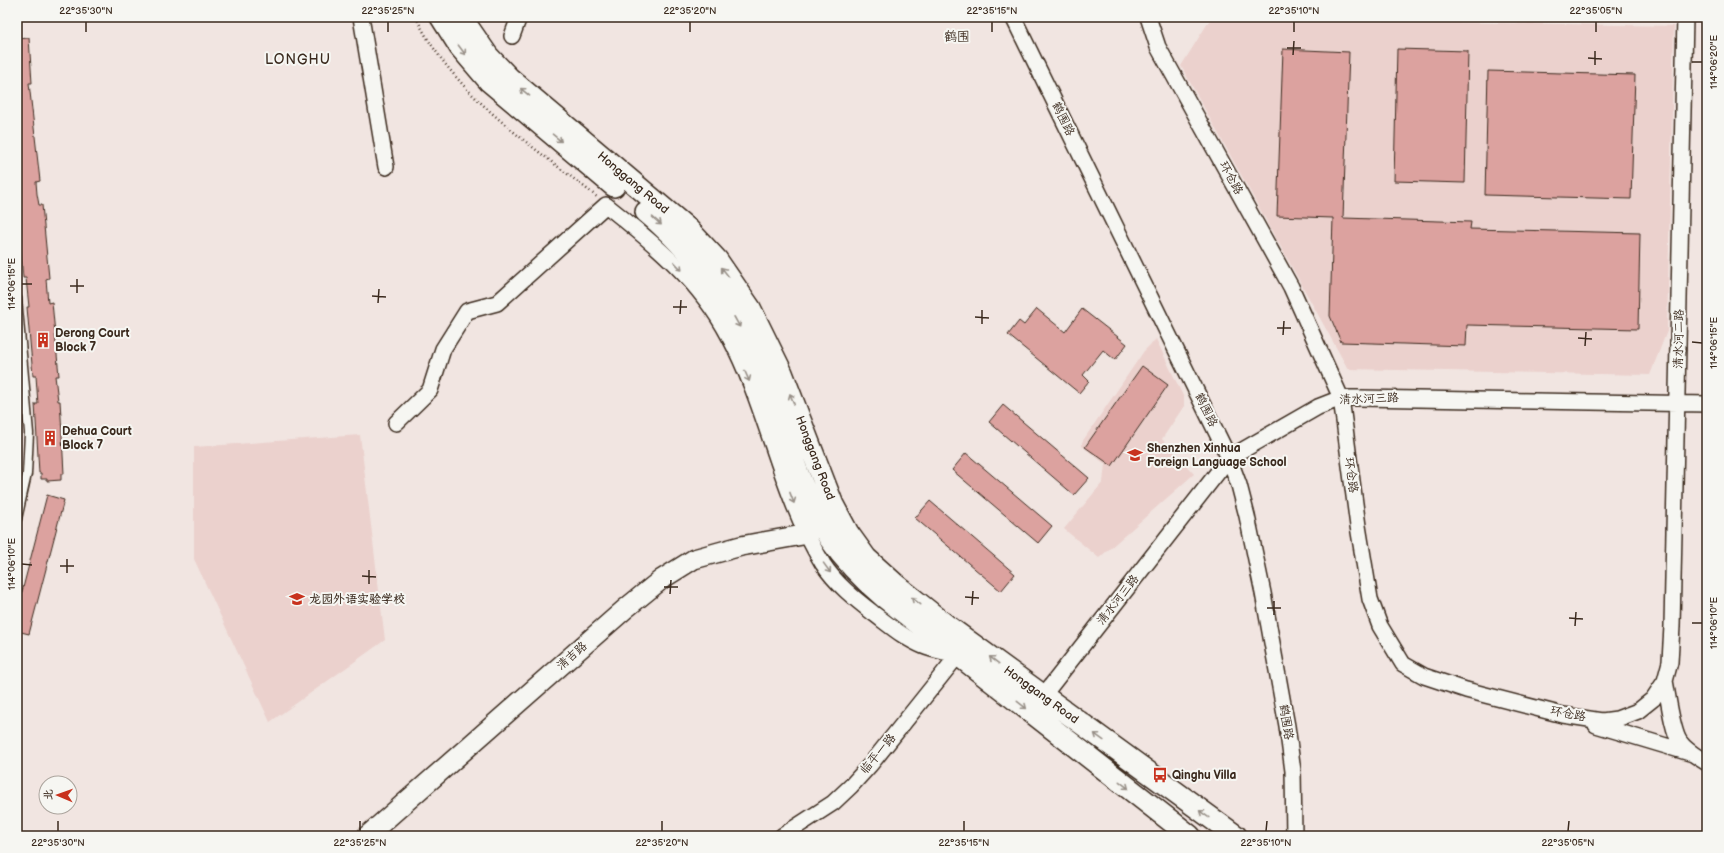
<svg xmlns="http://www.w3.org/2000/svg" width="1724" height="853" font-family="'Balsamiq Sans','LXGW WenKai TC',sans-serif">
  <rect width="100%" height="100%" fill="#f1e5e1"/>
  <filter id="ink" filterUnits="userSpaceOnUse"><feTurbulence type="fractalNoise" baseFrequency=".025" numOctaves="2"/><feDisplacementMap in="SourceGraphic" scale="8" xChannelSelector="R" yChannelSelector="G"/><feConvolveMatrix kernelMatrix="1 2 1 2 8 2 1 2 1" color-interpolation-filters="sRGB"/></filter>
  <g filter="url(#ink)">
    <!-- built -->
    <path fill="#ebd1cd" d="M1211,18L1674,26L1667,331L1650,375L1348,369L1181,66Z
      M1156,339L1184,398V406L1162,439L1194,474L1099,558L1064,529L1103,482L1105,464L1082,446V442L1144,351Z
      M360,435L385,640L270,722L194,559V447Z"/>
    <!-- building -->
    <path fill="#dca29f" stroke="#3b2a1e" d="M29,38L32,83H29L40,181L36,182L37,194L39,205H42L49,278L46,279L48,303L52,302L59,376H55L58,401H60L61,417L64,474H61V480L47,481V479H41V473H39L35,404H38L36,376H33L27,307H29L26,278H23L17,211L19,209L17,184V39Z
      M1283,49L1349,52L1343,218L1471,222L1470,229L1640,233L1638,329L1467,325L1466,346L1341,342L1330,316L1333,218L1277,216Z
      M1397,49L1468,51L1465,183L1394,181Z
      M1488,71L1635,75L1631,199L1485,195Z
      M1037,309L1065,332L1082,309L1127,344L1115,360L1103,350L1083,375L1089,381L1079,393L1008,335L1019,321L1024,325Z
      M1142,366L1168,385L1112,466L1085,447Z
      M1003,405L1089,478L1074,495L989,422Z
      M966,453L1052,526L1038,543L952,470Z
      M47,495L64,500L29,634L17,631V611Z
      M930,501L1015,574L1001,591L915,518Z"/>
    <g fill="none" stroke-linecap="round" stroke-linejoin="round">
      <!-- service casing -->
      <g stroke="#3b2a1e" stroke-width="11">
        <path id="service" d="M17,298L29,433L27,474L17,519"/>
      </g>
      <!-- minor casing -->
      <g stroke="#3b2a1e" stroke-width="18">
        <path id="minor" d="M361,17L386,167
          M1013,17L1229,458L1239,485L1247,516L1263,593L1287,726L1293,771L1294,836
          M1148,17L1158,47L1291,287L1341,398L1358,526L1370,599L1380,626L1403,664L1424,676L1466,690L1563,715L1602,721L1617,719L1638,711L1653,699L1665,681L1670,662L1672,626L1685,17
          M512,36L519,17
          M396,423L430,390L443,349L467,311L497,303L606,205C654,243 700,281 729,336C768,409 780,494 823,564C836,584 855,599 873,613C888,624 905,639 923,646C934,651 947,652 958,655L870,765L851,786L833,803L782,836
          M1665,681C1668,695 1672,731 1680,742C1686,751 1698,757 1707,763
          M1043,696L1229,458L1318,407L1341,398H1360L1707,404
          M1596,725L1693,754"/>
      </g>
      <!-- tertiary casing -->
      <g stroke="#3b2a1e" stroke-width="22">
        <path id="tertiary" d="M367,836L625,609L662,579L694,559L741,546L808,534"/>
      </g>
      <!-- secondary casing -->
      <g stroke="#3b2a1e" stroke-width="24">
        <path id="secondary" d="M441,17L460,47L489,81L614,186
          M461,17L488,56L509,78L688,229L717,260L750,308L782,373L833,505L848,533L866,558L896,585L946,625L1236,836
          M646,212C694,252 731,303 757,361C783,419 795,485 830,539C845,561 864,580 884,597L1190,836"/>
      </g>
      <!-- path -->
      <path stroke="#3b2a1e" stroke-width="2.5" stroke-dasharray="1 3" stroke-linecap="butt" d="M416,17C452,94 532,145 597,197"/>
      <!-- service -->
      <use href="#service" stroke="#f6f6f2" stroke-width="8"/>
      <!-- minor -->
      <use href="#minor" stroke="#f6f6f2" stroke-width="15"/>
      <!-- tertiary -->
      <use href="#tertiary" stroke="#f6f6f2" stroke-width="19"/>
      <!-- secondary -->
      <use href="#secondary" stroke="#f6f6f2" stroke-width="21"/>
    </g>
    <!-- one-way arrows -->
    <defs><path id="oneway-shaft" d="M-6 0H5M1.5-3L5.5 0L1.5 3" fill="none" stroke-width="1.6" stroke-linecap="round" stroke-linejoin="round"/></defs>
    <g stroke="#989088">
      <use href="#oneway-shaft" transform="translate(462 50) rotate(53)"/>
      <use href="#oneway-shaft" transform="translate(525 92) rotate(-140)"/>
      <use href="#oneway-shaft" transform="translate(557 138) rotate(40)"/>
      <use href="#oneway-shaft" transform="translate(657 221) rotate(41)"/>
      <use href="#oneway-shaft" transform="translate(678 266) rotate(47)"/>
      <use href="#oneway-shaft" transform="translate(725 272) rotate(-128)"/>
      <use href="#oneway-shaft" transform="translate(737 322) rotate(61)"/>
      <use href="#oneway-shaft" transform="translate(747 376) rotate(66)"/>
      <use href="#oneway-shaft" transform="translate(792 399) rotate(-112)"/>
      <use href="#oneway-shaft" transform="translate(792 498) rotate(69)"/>
      <use href="#oneway-shaft" transform="translate(827 568) rotate(54)"/>
      <use href="#oneway-shaft" transform="translate(916 601) rotate(-142)"/>
      <use href="#oneway-shaft" transform="translate(994 660) rotate(-143)"/>
      <use href="#oneway-shaft" transform="translate(1022 705) rotate(38)"/>
      <use href="#oneway-shaft" transform="translate(1099 737) rotate(-144)"/>
      <use href="#oneway-shaft" transform="translate(1124 785) rotate(38)"/>
      <use href="#oneway-shaft" transform="translate(1204 814) rotate(-144)"/>
    </g>
  </g>
  <!-- ticks -->
  <path fill="none" stroke="#3b2a1e" stroke-width="1.5" d="M86,32V22M388,32V22M690,32V22M992,32V22M1294,32V22M1596,32V22M1287,48H1301M1293,55L1294,41M1588,58L1602,59M1692,62H1702M1595,65V51M22,284H32M70,286H84M77,293V279M372,296L386,297M378,303L379,289M673,307H687M680,314L681,300M975,317L989,318M982,324V310M1277,328H1291M1283,335L1284,321M1578,338L1592,339M1692,342L1702,343M1585,346L1586,332M22,564L32,565M60,566H74M67,573V559M362,576L376,577M369,584V570M664,587H678M670,594L671,580M965,597L979,598M972,605L973,591M1267,608H1281M1274,615V601M1569,618L1583,619M1692,623H1702M1575,626L1576,612M58,831V821M360,831V821M662,831V821M964,831V821M1266,831L1267,821M1568,831L1569,821"/>
  <!-- icons -->
  <defs>
    <g id="building-bare" transform="scale(1.2)"><path d="M-4-6H4V6H1V3H-1V6H-4ZM-2.5-4.3h1.7v1.8h-1.7ZM.8-4.3h1.7v1.8H.8ZM-2.5-1h1.7V.8h-1.7ZM.8-1h1.7V.8H.8Z" fill="#c8321e" stroke="#f6f6f2" stroke-width="2.5" paint-order="stroke"/></g>
    <g id="school-bare" transform="scale(1.2)"><path d="M0-5L7-2L0 1L-7-2ZM-4 1L0 2.5L4 1V4Q0 6-4 4Z" fill="#c8321e" stroke="#f6f6f2" stroke-width="2.5" paint-order="stroke"/></g>
    <g id="bus-bare" transform="scale(1.2)"><path d="M-5-6H5V4H4V6H2V4H-2V6H-4V4H-5ZM-3.5-4V0h7V-4ZM-3.5 1.2v1.5H-2V1.2ZM2 1.2v1.5H3.5V1.2Z" fill="#c8321e" stroke="#f6f6f2" stroke-width="2.5" paint-order="stroke"/></g>
  </defs>
  <g fill-rule="evenodd">
    <use href="#building-bare" x="43" y="340"/>
    <use href="#building-bare" x="50" y="438"/>
    <use href="#school-bare" x="1135" y="455"/>
    <use href="#school-bare" x="297" y="599"/>
    <use href="#bus-bare" x="1160" y="775"/>
  </g>
  <g text-anchor="middle" dominant-baseline="central" stroke-width="4" stroke-linejoin="round" paint-order="stroke">
    <!-- street labels -->
    <g font-size="12" fill="#3b2a1e" stroke="#f6f6f2">
      <text transform="translate(1063 119) rotate(64)">鹤围路</text>
      <text transform="translate(1231 178) rotate(61)">环仓路</text>
      <text transform="translate(633 183) rotate(40)">Honggang Road</text>
      <text transform="translate(1679 339) rotate(-89)">清水河二路</text>
      <text transform="translate(1369 399) rotate(-2)">清水河三路</text>
      <text transform="translate(1206 410) rotate(64)">鹤围路</text>
      <text transform="translate(815 458) rotate(69)">Honggang Road</text>
      <text transform="translate(1351 475) rotate(82)">环仓路</text>
      <text transform="translate(1118 600) rotate(-52)">清水河三路</text>
      <text transform="translate(572 656) rotate(-41)">清吉路</text>
      <text transform="translate(1041 695) rotate(36)">Honggang Road</text>
      <text transform="translate(1568 714) rotate(11)">环仓路</text>
      <text transform="translate(1286 722) rotate(81)">鹤围路</text>
      <text transform="translate(878 754) rotate(-50)">临平一路</text>
    </g>
    <!-- poi labels -->
    <g font-size="12" font-weight="bold" fill="#3b2a1e" stroke="#f6f6f2" text-anchor="start">
      <text x="55" y="333">Derong Court<tspan x="55" dy="14">Block 7</tspan></text>
      <text x="62" y="431">Dehua Court<tspan x="62" dy="14">Block 7</tspan></text>
      <text x="1147" y="448">Shenzhen Xinhua<tspan x="1147" dy="14">Foreign Language School</tspan></text>
      <text x="309" y="599">龙园外语实验学校</text>
      <text x="1172" y="775">Qinghu Villa</text>
    </g>
    <!-- neighbourhood labels -->
    <g font-size="13" fill="#3b2a1e" stroke="#f6f6f2">
      <text x="957" y="37">鹤围</text>
    </g>
    <!-- quarter labels -->
    <g font-size="14" letter-spacing="1" fill="#3b2a1e" stroke="#f6f6f2">
      <text x="298" y="59">LONGHU</text>
    </g>
  </g>
  <!-- margin -->
  <rect width="1724" height="853" fill="none" stroke="#f6f6f2" stroke-width="44"/>
  <!-- north arrow -->
  <g transform="translate(58 795) rotate(272)"><circle r="19" fill="#f6f6f2" stroke="#aba49d"/>
  <path d="M0-3L7 15L0 10L-7 15Z" fill="#c8321e"/>
  <text y="-6" font-size="11" font-weight="bold" text-anchor="middle" fill="#3b2a1e">北</text>
  </g>
  <rect x="22" y="22" width="1680" height="809" fill="none" stroke="#3b2a1e" stroke-width="1.5"/>
  <g font-size="10" text-anchor="middle" fill="#3b2a1e">
    <text x="86" y="14">22°35'30"N</text>
    <text x="388" y="14">22°35'25"N</text>
    <text x="690" y="14">22°35'20"N</text>
    <text x="992" y="14">22°35'15"N</text>
    <text x="1294" y="14">22°35'10"N</text>
    <text x="1596" y="14">22°35'05"N</text>
    <text transform="translate(1713 62) rotate(-90)" y="4">114°06'20"E</text>
    <text transform="translate(11 284) rotate(-90)" y="4">114°06'15"E</text>
    <text transform="translate(1713 343) rotate(-90)" y="4">114°06'15"E</text>
    <text transform="translate(11 564) rotate(-90)" y="4">114°06'10"E</text>
    <text transform="translate(1713 623) rotate(-90)" y="4">114°06'10"E</text>
    <text x="58" y="846">22°35'30"N</text>
    <text x="360" y="846">22°35'25"N</text>
    <text x="662" y="846">22°35'20"N</text>
    <text x="964" y="846">22°35'15"N</text>
    <text x="1266" y="846">22°35'10"N</text>
    <text x="1568" y="846">22°35'05"N</text>
  </g>
</svg>
